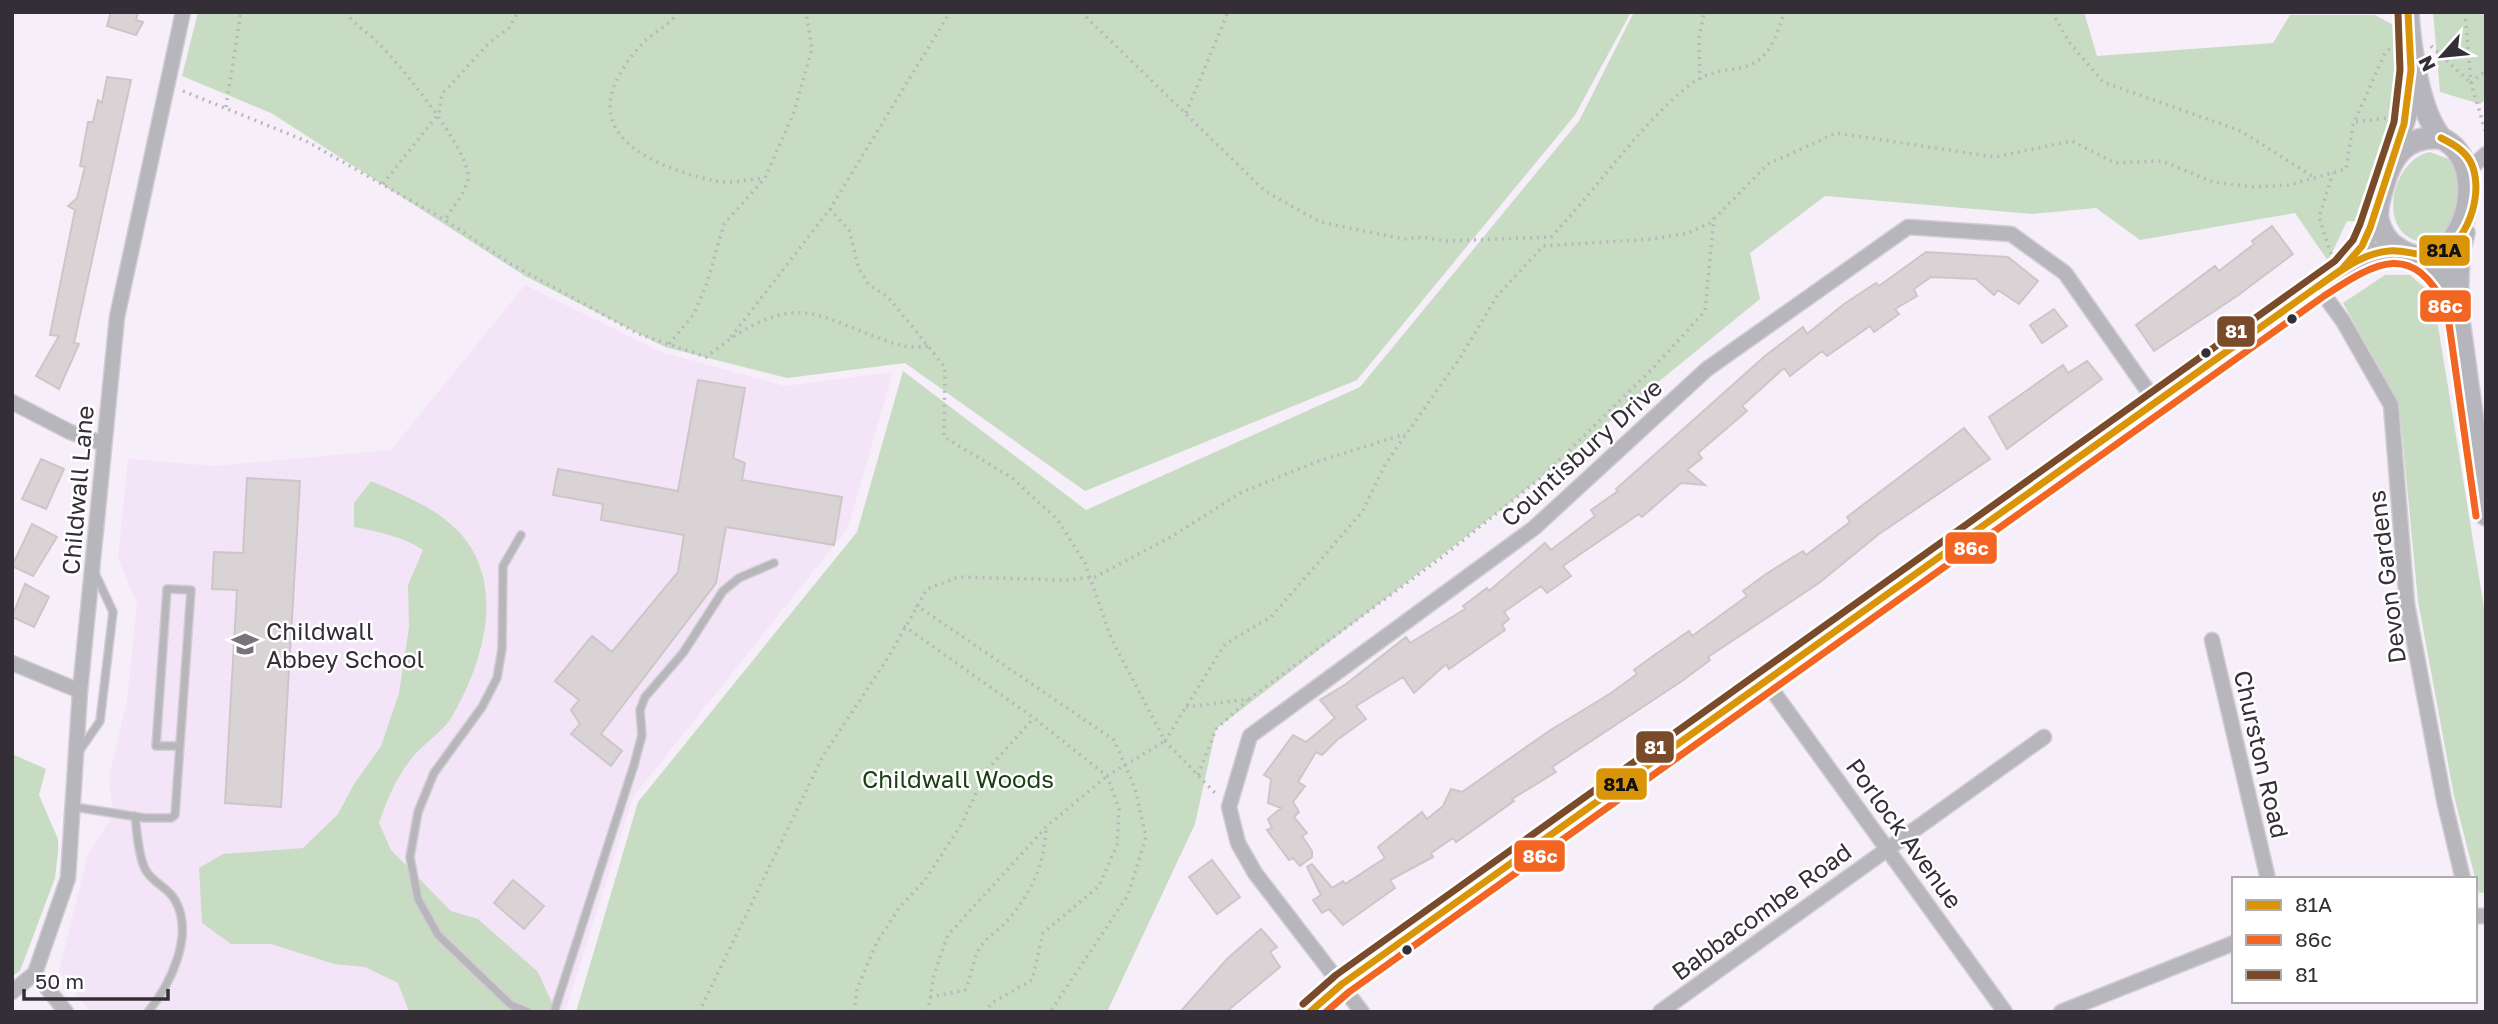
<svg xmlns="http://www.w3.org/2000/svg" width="2498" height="1024" font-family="'Golos Text',sans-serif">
  <rect width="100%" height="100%" fill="#f6eef8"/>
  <!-- built -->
  <path fill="#f3e5f7" d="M525,285L661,352L785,386L893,372L848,528L633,797L565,1012H90L59,971L88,854L113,815L109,777L127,700L137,604L118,558L128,459L214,466L391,450Z"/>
  <!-- green -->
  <path fill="#c8dcc4" d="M198,12H1631L1575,115L1357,380L1085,491L905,363L787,378L665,347L525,276L271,113L182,76Z
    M1634,12H2084L2097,56L2273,43L2290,15H2375L2395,26L2400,102L2362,222L2347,221L2328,261L2295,213L2140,240L2096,208L2032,214L1825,196L1750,253L1760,299L1507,505L1216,729L1195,824L1107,1012H576L638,802L857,532L903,371L1086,510L1360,387L1579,121Z
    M2433,12H2486V99L2480,104L2440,92Z
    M2430,152L2451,160L2463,191C2454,215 2449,242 2417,241C2376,229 2393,159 2430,152Z
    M2385,275H2410L2433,295L2486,620V892L2479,893L2454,796L2418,601L2399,403L2343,303Z
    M371,481C401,494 435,507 458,531C507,582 484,661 453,715C445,729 428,741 416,753C397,775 388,797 379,823L391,850L451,911L478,919L538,972L552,1003V1012H409L398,983L365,967L334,964L271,944H231L202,923L199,868L223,854L303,848L338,814L354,784L381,746L399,693L409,627L408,585L423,550C403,536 378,532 354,527V503Z
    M12,754L46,769L39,795L58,839V852L55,878L20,971L12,976Z"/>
  <!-- building -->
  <path fill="#dad3d5" stroke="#cdc6c9" stroke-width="2" d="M111,12H138L136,20L143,22L136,35L107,26Z
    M107,77L131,80L74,343L79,344L59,389L36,376L59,336L50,335L75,210L68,206L77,198L85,167L80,166L88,122H93L98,100L102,103Z
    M2272,226L2293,254L2237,296L2154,351L2136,325L2215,266L2219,271L2254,244L2252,241Z
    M1926,252L2008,257L2038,281L2019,304L1998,290L1994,295L1976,279L1931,277L1914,289L1917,296L1895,309L1899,314L1874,332L1870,326L1827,356L1822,351L1790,376L1784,368L1742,406L1747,411L1698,453L1702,458L1687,470L1705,485L1681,483L1642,517L1639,514L1563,566L1571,576L1547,593L1541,586L1504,612L1509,619L1502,625L1505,630L1449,669L1446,664L1414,693L1403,677L1356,706L1366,719L1337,740L1322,755L1316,752L1298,782L1305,786L1293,802L1299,812L1294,817L1307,833L1302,836L1312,851V857L1300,866L1293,858L1289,860L1267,830L1272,828L1268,819L1281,808L1268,803L1271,779L1264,775L1293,735L1306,742L1335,718L1320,700L1346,684L1406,637L1410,643L1465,609L1463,606L1487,588L1489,591L1545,543L1551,550L1595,516L1591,510L1618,491L1616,489L1765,356L1803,327L1807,334L1844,304L1876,283L1879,286Z
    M2054,309L2067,326L2042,343L2030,325Z
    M2087,361L2102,379L2007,449L1989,417L2063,365L2068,373Z
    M698,380L745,388L733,458L745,463L742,480L842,497L834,545L726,527L716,583L601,734L622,751L611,766L571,734L580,724L571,710L579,700L555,681L592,636L612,652L678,572L684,535L601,520L603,504L553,495L558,469L678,491Z
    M1964,428L1990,459L1879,534L1819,583L1708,657L1710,660L1682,681L1552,767L1556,772L1512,799L1514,801L1456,842L1453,838L1431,853L1433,857L1390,880L1395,888L1343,925L1329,909L1322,913L1313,900L1321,895L1307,867L1312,864L1332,888L1343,881L1345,884L1385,858L1378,847L1422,812L1427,819L1443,806L1451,789L1462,792L1549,731L1611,693L1637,674L1634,670L1653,656L1689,631L1692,636L1747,596L1743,591L1766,574L1803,551L1806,555L1850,522L1847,517Z
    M41,459L64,469L46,509L22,499Z
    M247,478L300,481L281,807L225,803L237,590L212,589L214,552L243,553Z
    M32,524L57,537L33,576L12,566Z
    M25,584L49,597L34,627L12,617Z
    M1212,860L1240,897L1217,914L1189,877Z
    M513,880L544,906L524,929L494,903Z
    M1261,929L1277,947L1270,952L1280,967L1226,1012H1180L1227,959Z"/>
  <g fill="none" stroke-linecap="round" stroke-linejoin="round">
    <!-- lane casing -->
    <g stroke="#d2ccd4" stroke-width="10">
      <path id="lane" d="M521,535L503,566L502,649L497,678L482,707L434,773L418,812L410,857L418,899L438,935L511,1005L528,1012
        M78,753L100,721L113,612L94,571
        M74,807L145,818H171L175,815L191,590L167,589L156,746H179
        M135,816C137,832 138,854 145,869C152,883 168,887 175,900C195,935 170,985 148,1012
        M554,1012L634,765L642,735L640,710L645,697L683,653L723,591L739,578L774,563"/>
    </g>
    <!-- street casing -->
    <g stroke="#d2ccd4" stroke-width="17">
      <path id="street" d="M2473,166L2486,154
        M2318,287L2343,321L2391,405L2407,604L2444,800L2463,879
        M12,402L70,432L104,444
        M2212,640L2268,879
        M12,663L80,691
        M1767,683L2005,1012
        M2475,916H2486
        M35,973L66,1012
        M12,992L35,973L68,878L80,691L117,317L183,12
        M1362,1012L1255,873L1238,843L1229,807L1250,736L1534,528L1707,369L1908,227L2011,234L2065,273L2157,404
        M1660,1012L2044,737
        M2061,1012L2234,943"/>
    </g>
    <!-- secondary casing -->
    <g stroke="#d2ccd4" stroke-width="24">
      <path id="secondary" d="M2408,12C2410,47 2419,111 2441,138
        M2441,138C2498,165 2459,288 2399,249C2388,243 2380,231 2378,219C2376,208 2380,198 2383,187C2391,156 2406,135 2441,138Z
        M2393,156L2407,111L2411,71
        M2464,233L2459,253L2457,306L2486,515
        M2420,256L2443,276L2455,301
        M2346,265L2362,246L2377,208
        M1310,1012L1342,984L2342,269L2372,254L2401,251"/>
    </g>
    <!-- path -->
    <path stroke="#b9b7bb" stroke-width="3.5" stroke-dasharray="2 5" stroke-linecap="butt" d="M346,12C353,24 368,32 377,42C398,61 471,152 468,178C467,191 451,209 445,220
      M678,12C670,25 657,30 646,40C633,52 619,72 613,89C594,147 672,171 715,181C730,184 747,180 763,178
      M1081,12L1265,191L1320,222L1404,239L1423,237L1445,241L1551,237C1597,189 1635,130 1687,87C1731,51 1761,95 1784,12
      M2052,12L2069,42L2103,82L2241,131L2315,178
      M2465,12L2471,83L2486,133
      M2431,46L2471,83
      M1700,80L1699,39L1704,12
      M2471,83L2486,70
      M183,91L306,141L445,220L511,264L639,334L706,357C737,333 776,304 817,315C836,320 855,329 873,336C896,344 904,349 930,346
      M226,107L241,12
      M1186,113L1228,12
      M2356,122L2386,118
      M383,184L439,113L442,94L490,42L509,28L518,12
      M830,209L849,230L859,269L869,285L888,297L945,367L944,437L1011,477L1057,519L1085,563L1111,638L1165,741L1215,793
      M2331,254L2319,217L2333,173
      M731,337L830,209L950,12
      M669,344L694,314L707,283L724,224L765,178L794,112L812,49L806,12
      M916,605L1114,740L1135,788L1146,837L1128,895L1050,1012
      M904,626L1034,718L1107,776L1119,809L1117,845L1099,886L1043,933L1032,980L992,1003L985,1012
      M1186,707L1249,699L1442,557L1543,476L1654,367L1705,311L1714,218
      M1165,741L1225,644L1271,617L1362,512L1386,463L1460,358L1497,296L1543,246L1652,239L1688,233L1710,223L1768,164L1836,133L1995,157L2072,141L2115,163L2162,161L2213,182L2254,187L2289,185L2346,169L2353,125L2384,55L2391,47
      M1198,775L1216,729L1248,700
      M930,997L965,990C972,977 972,962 979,949C984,939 998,931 1006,922C1031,894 1044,866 1046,829
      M699,1012L823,756L889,656L927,589L958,577L1065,580L1095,577L1171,537L1242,492L1319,461L1405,434
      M854,1012L857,989L877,942L899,908L925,880L961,825L987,770L1034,718
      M928,1012L934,974L948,935L1046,827L1107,776"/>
    <!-- lane -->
    <use href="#lane" stroke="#b7b6ba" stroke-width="7"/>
    <!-- street -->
    <use href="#street" stroke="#b7b6ba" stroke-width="14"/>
    <!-- secondary -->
    <use href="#secondary" stroke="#b6b5bb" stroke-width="21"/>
    <!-- path-bridge -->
    <path stroke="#b9b7bb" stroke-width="3.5" stroke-dasharray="2 5" stroke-linecap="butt" d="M1107,776L1165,741"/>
    <!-- bus-1 casing -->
    <g stroke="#fff" stroke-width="12">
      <path id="bus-1" d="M2317,287C2339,272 2362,253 2389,251C2407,249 2425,260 2442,252C2470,239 2485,188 2470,161C2464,150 2453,144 2441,138
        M1310,1012L1342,984L2342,269L2362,246L2370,228L2404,124L2411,70L2408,12"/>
    </g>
    <!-- bus-2 casing -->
    <g stroke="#fff" stroke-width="12">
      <path id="bus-2" d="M1326,1012L1349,992L2324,296C2377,261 2413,240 2447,309L2476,516"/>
    </g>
    <!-- bus-3 casing -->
    <g stroke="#fff" stroke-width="12">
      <path id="bus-3" d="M1303,1004L1336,975L2335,261L2353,240L2360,224L2394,122L2400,70L2398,13"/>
    </g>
    <!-- bus-1 -->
    <use href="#bus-1" stroke="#da9408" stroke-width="7"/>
    <!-- bus-2 -->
    <use href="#bus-2" stroke="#f26522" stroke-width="7"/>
    <!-- bus-3 -->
    <use href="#bus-3" stroke="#7a4b2a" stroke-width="7"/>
  </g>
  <!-- icons -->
  <defs>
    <g id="school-bare" transform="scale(2.1)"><path d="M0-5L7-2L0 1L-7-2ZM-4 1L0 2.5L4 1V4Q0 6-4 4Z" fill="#78727a" stroke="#fff" stroke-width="2.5" paint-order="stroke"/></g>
  </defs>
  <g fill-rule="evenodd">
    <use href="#school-bare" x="245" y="644"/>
  </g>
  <!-- markers -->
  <g fill="#342f36" stroke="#fff" stroke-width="2.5">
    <circle cx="2292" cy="319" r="6"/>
    <circle cx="2206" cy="353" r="6"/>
    <circle cx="1407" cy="950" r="6"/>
  </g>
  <g text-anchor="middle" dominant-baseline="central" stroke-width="5" stroke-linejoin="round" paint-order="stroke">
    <!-- street labels -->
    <g font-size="24" fill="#342f36" stroke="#fff">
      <text transform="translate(1581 452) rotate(-42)">Countisbury Drive</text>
      <text transform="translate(77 490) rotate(-85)">Childwall Lane</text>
      <text transform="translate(2386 577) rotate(-97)">Devon Gardens</text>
      <text transform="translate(2262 754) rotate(77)">Churston Road</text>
      <text transform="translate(1905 833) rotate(54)">Porlock Avenue</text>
      <text transform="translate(1761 911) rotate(-36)">Babbacombe Road</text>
    </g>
    <!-- poi labels -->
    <g font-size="24" fill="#342f36" stroke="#fff" text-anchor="start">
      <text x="266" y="630">Childwall<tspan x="266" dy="28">Abbey School</tspan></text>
    </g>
    <!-- park labels -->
    <g font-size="24" fill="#184011" stroke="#fff">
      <text x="958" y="778">Childwall Woods</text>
    </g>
  </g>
  <g stroke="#fff" stroke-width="2.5">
    <rect x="2418" y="234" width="53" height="33" rx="7" fill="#da9408"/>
    <rect x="2419" y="289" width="53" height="34" rx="7" fill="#f26522"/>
    <rect x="2216" y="315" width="40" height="33" rx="7" fill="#7a4b2a"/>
    <rect x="1944" y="531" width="54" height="34" rx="7" fill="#f26522"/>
    <rect x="1635" y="730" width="40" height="34" rx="7" fill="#7a4b2a"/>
    <rect x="1595" y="767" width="53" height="34" rx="7" fill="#da9408"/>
    <rect x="1513" y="839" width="53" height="34" rx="7" fill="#f26522"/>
  </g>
  <g font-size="19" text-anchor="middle" font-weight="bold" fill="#fff">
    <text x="2445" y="313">86c</text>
    <text x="2236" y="338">81</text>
    <text x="1971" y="555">86c</text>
    <text x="1655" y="754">81</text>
    <text x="1540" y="863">86c</text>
  </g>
  <g font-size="19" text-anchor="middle" font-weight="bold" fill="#111">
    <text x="2444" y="257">81A</text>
    <text x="1621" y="791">81A</text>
  </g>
  <!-- border -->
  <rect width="2498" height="1024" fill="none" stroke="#342f36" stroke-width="28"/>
  <!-- legend -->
  <rect x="2232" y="877" width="245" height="126" fill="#ffffff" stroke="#aeacaf" stroke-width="2"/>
  <rect x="2246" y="900" width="35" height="10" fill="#da9408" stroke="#aeacaf" stroke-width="2"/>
  <text x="2295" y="912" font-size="21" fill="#342f36">81A</text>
  <rect x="2246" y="935" width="35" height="10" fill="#f26522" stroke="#aeacaf" stroke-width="2"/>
  <text x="2295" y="947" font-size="21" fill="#342f36">86c</text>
  <rect x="2246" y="970" width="35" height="10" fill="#7a4b2a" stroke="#aeacaf" stroke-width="2"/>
  <text x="2295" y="982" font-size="21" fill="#342f36">81</text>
  <!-- north arrow -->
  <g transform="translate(2442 56) rotate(243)" stroke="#ffffff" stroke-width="5" paint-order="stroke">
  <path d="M0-5L12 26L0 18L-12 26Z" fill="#342f36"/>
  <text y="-10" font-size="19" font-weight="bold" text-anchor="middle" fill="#342f36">N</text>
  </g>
  <!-- scale -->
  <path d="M24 989v10h144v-10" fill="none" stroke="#342f36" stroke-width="3.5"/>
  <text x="35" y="989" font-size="21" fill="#342f36" stroke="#ffffff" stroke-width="5" paint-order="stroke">50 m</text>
</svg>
